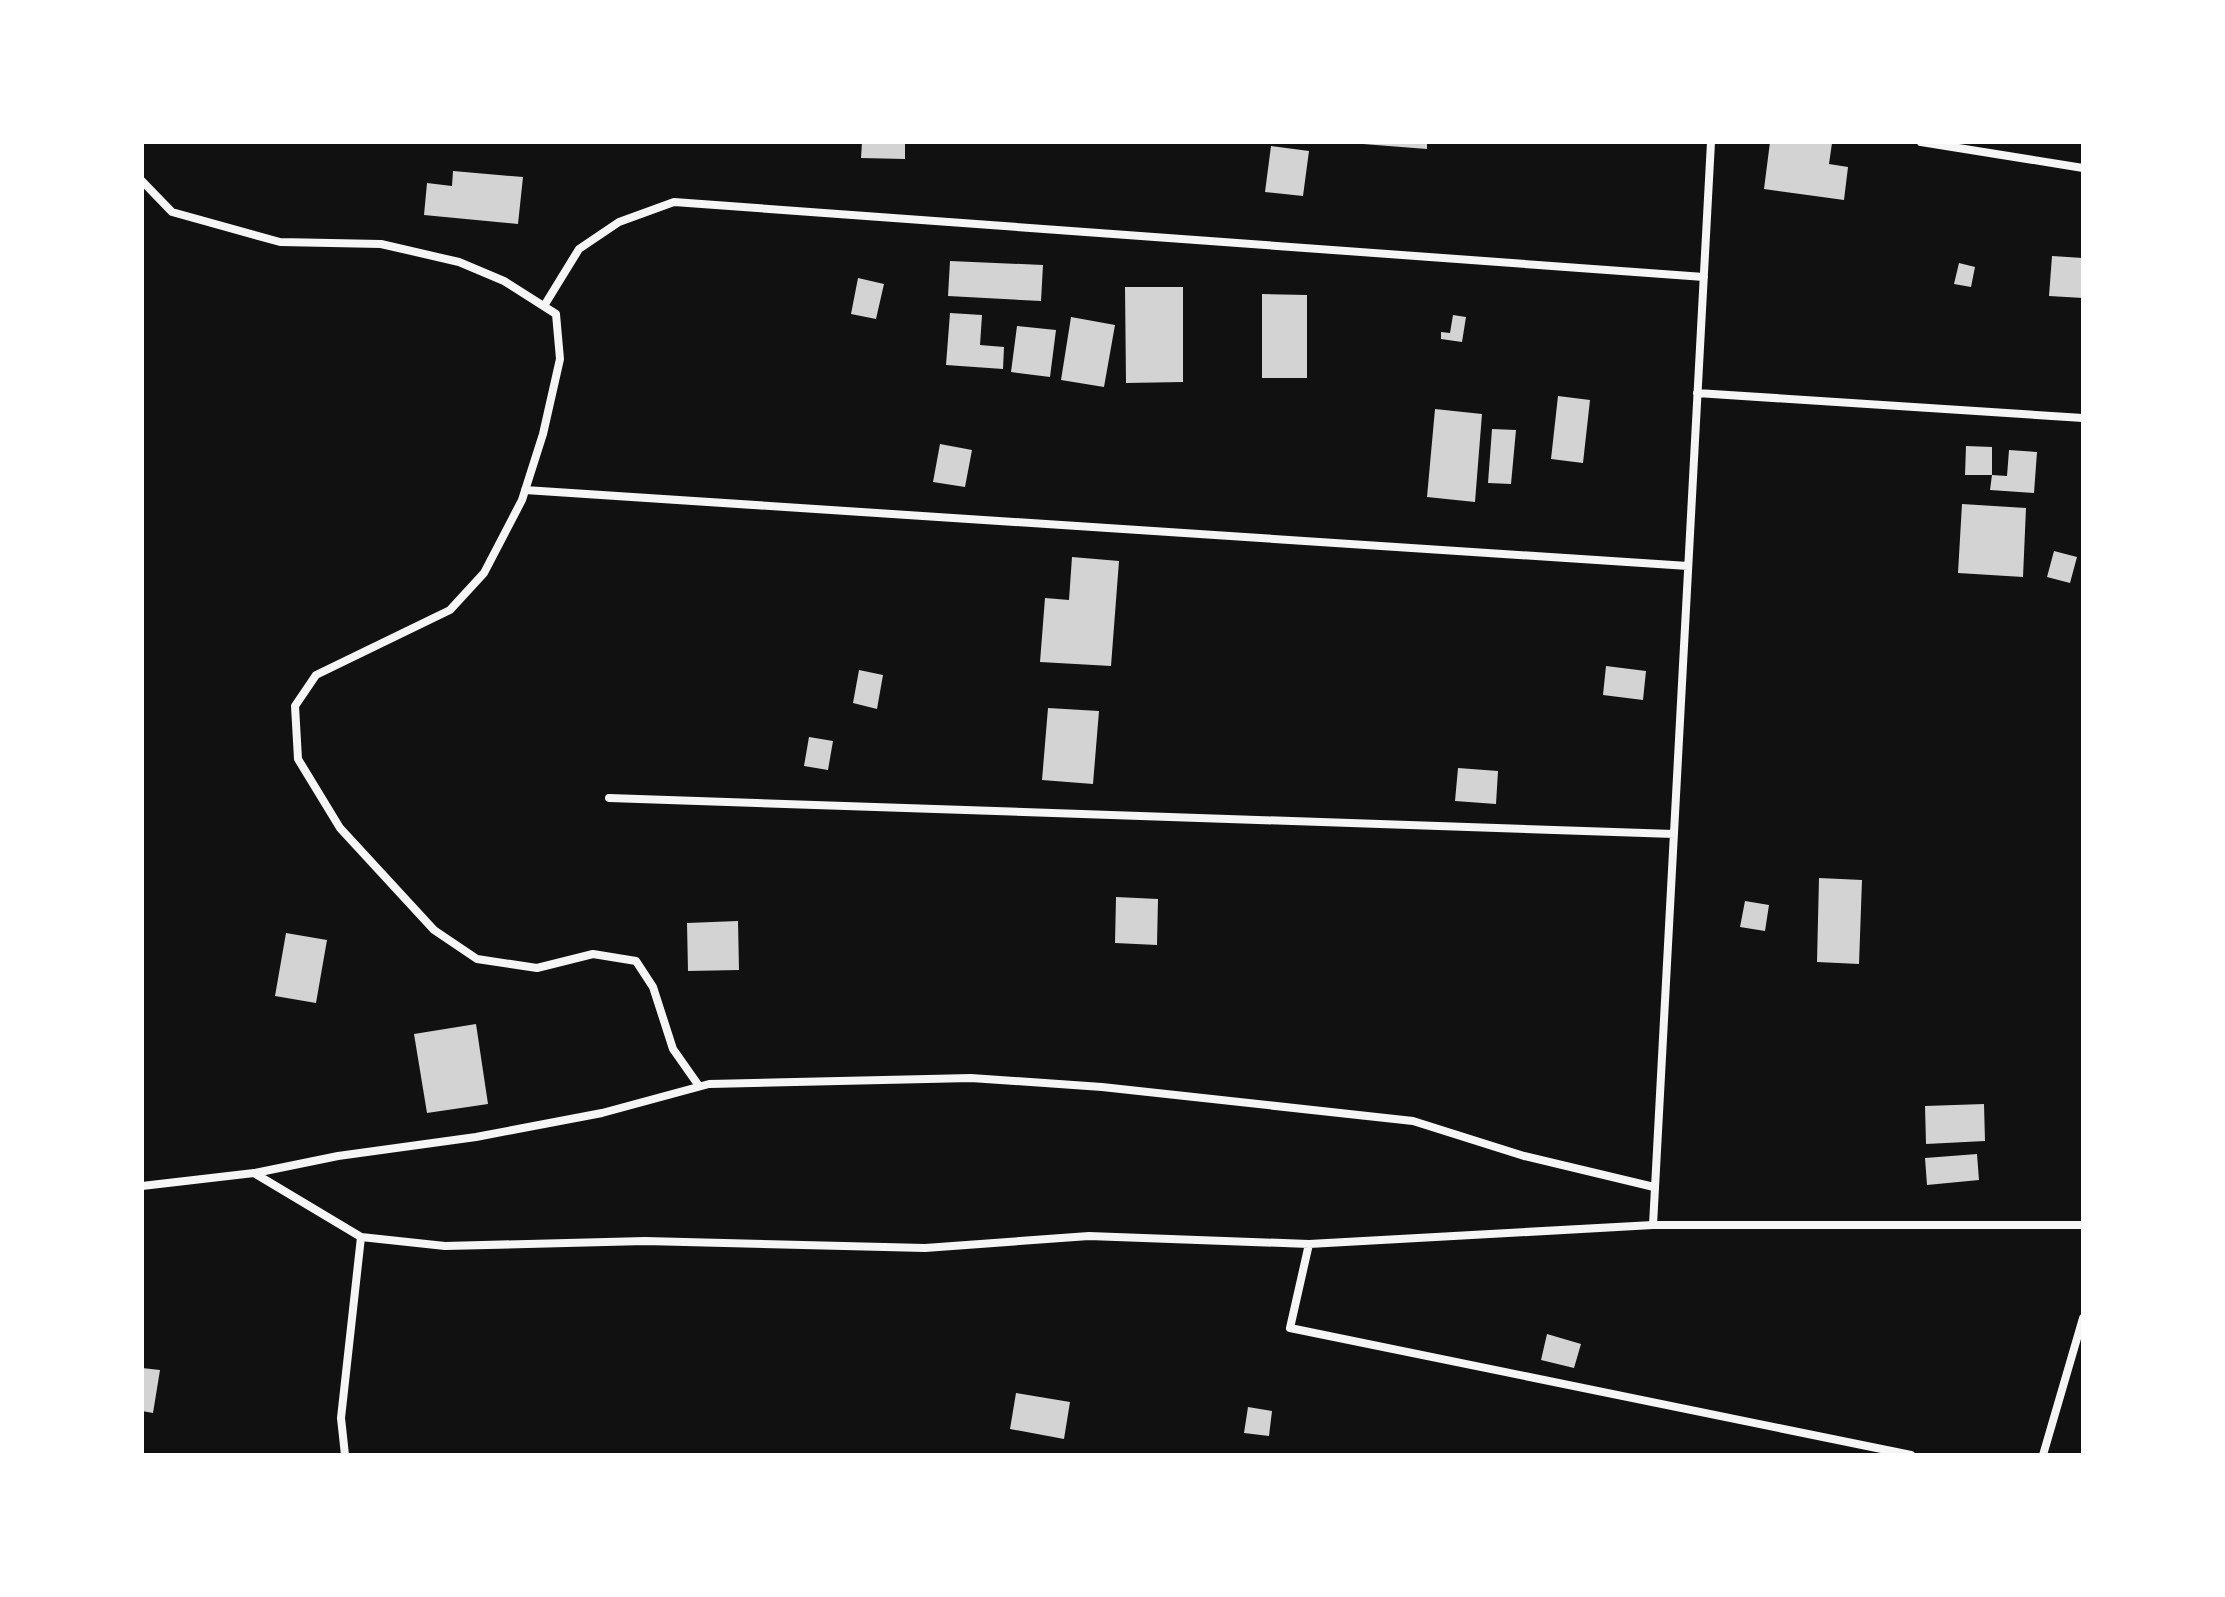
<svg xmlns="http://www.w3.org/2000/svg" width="2225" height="1597" font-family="Inter,sans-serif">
  <rect width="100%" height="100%" fill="#111"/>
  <!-- building -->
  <path fill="#d3d3d3" d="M862,142L905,143V159L861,158Z
    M1364,142H1427V149L1363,144Z
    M1770,142L1832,143L1829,164L1848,167L1844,200L1764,189Z
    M1271,146L1309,151L1303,196L1265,192Z
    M453,171L523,177L518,224L424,215L427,183L452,186Z
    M2052,256L2083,258V298L2049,296Z
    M950,261L1043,265L1041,301L948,296Z
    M1959,263L1975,267L1971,287L1954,284Z
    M858,278L884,284L876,319L851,314Z
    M1125,287H1183V382L1126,383Z
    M1262,294L1307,295V378H1262Z
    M950,313L982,315L980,345L1004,347L1003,369L946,365Z
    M1453,315L1466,317L1462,342L1441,339V332L1450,333Z
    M1071,317L1115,325L1104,387L1061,380Z
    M1017,326L1056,330L1050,377L1011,372Z
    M1558,396L1590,400L1583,463L1551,459Z
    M1435,409L1482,414L1475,502L1427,497Z
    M1492,429L1516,430L1511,484L1488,483Z
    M940,444L972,450L965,487L933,482Z
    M1966,446L1992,447V475H1965Z
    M2009,450L2037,452L2034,493L1990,490L1992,475L2007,476Z
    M1962,504L2026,508L2023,577L1958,573Z
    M2054,551L2077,557L2070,583L2047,577Z
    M1072,557L1119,561L1111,666L1040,662L1045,598L1069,600Z
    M1606,666L1646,671L1643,700L1603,695Z
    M859,670L883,675L877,709L853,703Z
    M1048,708L1099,711L1093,784L1042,780Z
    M809,737L833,741L828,770L804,766Z
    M1458,768L1498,771L1496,804L1455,801Z
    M1819,878L1862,880L1859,964L1817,962Z
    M1116,897L1158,899L1157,945L1115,943Z
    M1745,901L1769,905L1765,931L1740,927Z
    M738,921L739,970L688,971L687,923Z
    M286,933L327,940L316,1003L275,996Z
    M476,1024L488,1104L427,1113L414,1034Z
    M1984,1104L1985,1141L1926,1144L1925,1106Z
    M1977,1154L1979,1180L1927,1185L1925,1158Z
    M1547,1334L1581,1344L1574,1368L1541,1360Z
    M142,1368L160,1370L153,1413L142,1411Z
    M1016,1393L1070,1402L1064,1439L1010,1429Z
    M1248,1407L1272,1411L1269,1436L1244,1433Z"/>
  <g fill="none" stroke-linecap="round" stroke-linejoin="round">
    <!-- minor -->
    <path stroke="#f5f5f5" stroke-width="8" d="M1921,142L2083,168
      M142,181L172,212L280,242L381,244L459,262L504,281L556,314L560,359L543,434L522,500L484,573L450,610L316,675L295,706L298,759L340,828L434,930L477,959L537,968L593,954L636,961L653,987L673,1049L699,1086
      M544,306L579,249L619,222L674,202L1704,277
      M1697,393L2083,418
      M525,490L1688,566
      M609,798L1674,834
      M255,1173L338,1156L476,1137L602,1113L709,1084L971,1078L1102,1087L1413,1121L1524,1156L1654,1187
      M142,1186L254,1173L361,1237L445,1246L645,1241L925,1248L1089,1236L1309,1244L1653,1225H2083
      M1653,1225L1711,142
      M1309,1244L1290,1328L1911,1455
      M345,1455L341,1418L361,1237
      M2043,1455L2083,1318"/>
  </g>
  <!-- border -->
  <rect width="2225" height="1597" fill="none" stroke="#ffffff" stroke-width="288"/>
</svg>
